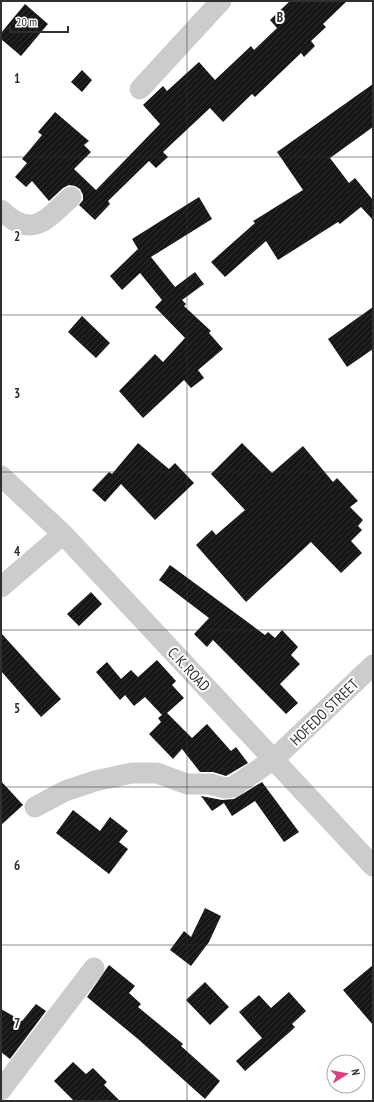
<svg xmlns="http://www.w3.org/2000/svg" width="374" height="1102" font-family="'PT Sans Narrow',sans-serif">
  <defs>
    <pattern id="building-hatch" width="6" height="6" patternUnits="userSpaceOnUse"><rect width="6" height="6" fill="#161616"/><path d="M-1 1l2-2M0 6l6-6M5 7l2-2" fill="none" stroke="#303030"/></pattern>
  </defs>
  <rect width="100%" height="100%" fill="#fff"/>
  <!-- building -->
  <path fill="url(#building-hatch)" d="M290,1H347L323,24L326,27L311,41L315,46L304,57L301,53L255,97L252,94L223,122L210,108L163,152L168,157L156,168L149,161L108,201L110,204L95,220L79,205L83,200V195L80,189L75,186L69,185L63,188L49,201L32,181L26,187L15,177L27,163L22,159L42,135L38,132L55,112L89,141L84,145L91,152L74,169L96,190L160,124L143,105L163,86L167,91L199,62L215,80L251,46L254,50L277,28L270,20Z
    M25,4L48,24L21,56L1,39V33Z
    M82,70L92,80L82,92L71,82Z
    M373,84V127L330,158L349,183L355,178L373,200V220L361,207L340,224L338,222L278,260L266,241L225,277L211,262L255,223L253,221L303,190L277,152Z
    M199,197L212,219L151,257L175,287L195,272L204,284L182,300L186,304L184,306L211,331L209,333L223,349L198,370L204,378L191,388L184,380L143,418L119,391L155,354L163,362L185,338L155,307L162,300L140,273L122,290L110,276L138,249L132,239Z
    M373,307V349L347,367L328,339Z
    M82,316L110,343L96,358L68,332Z
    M138,443L169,469L175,463L194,483L155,520L121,484L105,502L92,490L109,472L112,474Z
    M242,443L272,473L303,446L333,482L337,478L358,501L350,507L363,520L358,526L362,530L351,541L362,553L341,573L311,542L246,602L196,545L212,530L216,535L245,510L211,474Z
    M170,565L265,635L268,632L275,638L282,630L298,647L291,655L300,664L280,684L298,703L286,714L213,640L207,647L194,634L209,618L159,580Z
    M91,592L102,604L79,626L67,614Z
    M1,633L61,699L41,717L1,671Z
    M157,660L176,681L172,685L184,698L167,713L192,738L207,724L231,751L236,747L248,763L226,776L213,772H200L182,749L173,759L149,734L161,722L158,718L162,715L145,697L134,706L125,695L120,700L96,672L107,662L121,679L131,670L138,677Z
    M1,781L23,805L1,825Z
    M262,782L299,832L284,842L255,801L232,816L224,803L212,811L201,796L222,800L234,799Z
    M73,810L100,831L110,817L128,831L119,842L128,849L109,874L56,833Z
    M205,908L221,916L209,942L191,966L170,950L184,931L191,937Z
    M109,965L135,986L129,993L141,1004L138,1007L183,1044L181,1046L220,1081L205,1099L138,1039L87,997Z
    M373,965V1025L343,990Z
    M205,982L229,1007L210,1025L186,1000Z
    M289,992L306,1011L292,1024L295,1027L291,1031L245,1071L236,1061L262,1038L239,1012L259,995L271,1008Z
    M36,1004L46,1011L10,1059L1,1052V1009L22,1021Z
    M73,1062L86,1074L93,1068L107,1082L104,1085L120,1101H74L54,1081Z"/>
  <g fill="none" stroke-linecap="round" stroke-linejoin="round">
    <!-- minor -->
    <path stroke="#ccc" stroke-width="21" d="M140,89L221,1
      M1,210C32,240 46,220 71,197
      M1,476L63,534L373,866
      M1,587L63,534
      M35,807L65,791L95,781L132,773H157L187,784H210L225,788L233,787L274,759L373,665
      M1,1090L94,968"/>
  </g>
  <!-- grid -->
  <path fill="none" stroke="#2f2f2f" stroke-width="1" stroke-opacity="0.55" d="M187,1V1101M1,157H373M1,315H373M1,472H373M1,630H373M1,787H373M1,945H373"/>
  <g text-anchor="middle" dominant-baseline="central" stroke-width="4" stroke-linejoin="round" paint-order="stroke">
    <!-- street labels -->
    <g font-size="15" fill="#2f2f2f" stroke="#fff">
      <text transform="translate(189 669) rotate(47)">C. K. ROAD</text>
      <text transform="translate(324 712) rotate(-44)">HOFEDO STREET</text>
    </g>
  </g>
  <g font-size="13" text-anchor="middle" font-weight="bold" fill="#2f2f2f" stroke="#fff" stroke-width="4" stroke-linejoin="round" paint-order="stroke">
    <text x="280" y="22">B</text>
    <text x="17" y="83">1</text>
    <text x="17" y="241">2</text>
    <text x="17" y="398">3</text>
    <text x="17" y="556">4</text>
    <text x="17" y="713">5</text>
    <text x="17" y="870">6</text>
    <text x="17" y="1028">7</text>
  </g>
  <!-- border -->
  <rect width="374" height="1102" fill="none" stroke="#2f2f2f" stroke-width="4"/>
  <!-- north arrow -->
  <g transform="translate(346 1074) rotate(79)"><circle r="19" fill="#ffffff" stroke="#acacac"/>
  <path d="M0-3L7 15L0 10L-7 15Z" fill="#d93f82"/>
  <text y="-6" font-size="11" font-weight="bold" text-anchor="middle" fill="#2f2f2f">N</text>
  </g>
  <!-- scale -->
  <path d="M10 26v6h58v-6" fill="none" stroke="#2f2f2f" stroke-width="2"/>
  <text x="16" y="26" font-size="12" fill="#2f2f2f" stroke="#ffffff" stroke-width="3" paint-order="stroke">20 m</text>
</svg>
